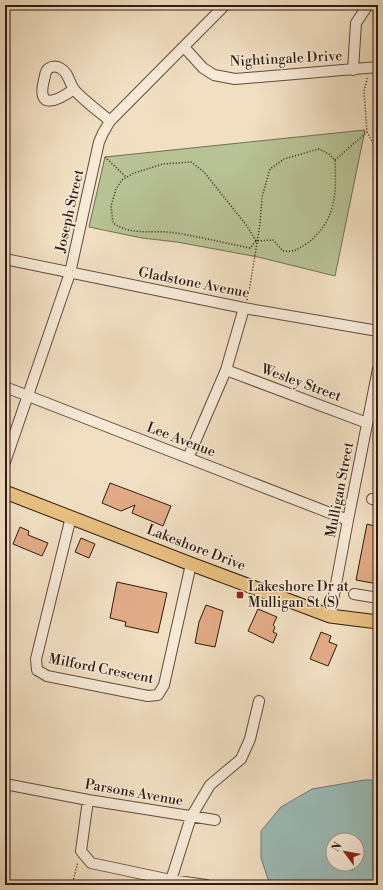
<svg xmlns="http://www.w3.org/2000/svg" width="383" height="890" font-family="'Libre Bodoni',serif">
  <rect width="100%" height="100%" fill="#f1dfc2"/>
  <filter id="stains"><feTurbulence type="fractalNoise" baseFrequency=".005" numOctaves="4"/><feColorMatrix values="0 0 0 0 .2 0 0 0 0 .09 0 0 0 0 .02 0 0 0 .5 -.17"/></filter>
  <radialGradient id="worn" r=".72"><stop offset=".6" stop-color="#630" stop-opacity="0"/><stop offset="1" stop-color="#630" stop-opacity=".3"/></radialGradient>
  <!-- green -->
  <path fill="#b7c295" stroke="#746e52" d="M365,130L335,276L258,257L177,242L142,238L89,227L105,157Z"/>
  <!-- water -->
  <path fill="#9cbcb8" stroke="#727b75" fill-rule="evenodd" d="M365,780H378V885H270L261,858V831L281,807L312,789ZM333,840H357V864H333Z"/>
  <!-- building -->
  <path fill="#e2ab87" stroke="#321a10" d="M110,483L171,506L163,526L132,513L135,505L121,511L102,503Z
    M367,524L378,527V584L356,580Z
    M20,527L29,531L28,535L48,543L42,556L13,544Z
    M81,538L95,544L89,558L75,552Z
    M117,582L167,593L158,633L125,626L126,622L110,618Z
    M206,605L223,611L215,647L195,643L199,622Z
    M258,609L277,617L273,625L275,627L273,632L277,634L273,643L248,631Z
    M321,632L331,636L329,642L337,645L328,666L310,659Z"/>
  <g fill="none" stroke-linecap="round" stroke-linejoin="round">
    <!-- minor casing -->
    <g stroke="#624b3c" stroke-width="12">
      <path id="minor" d="M184,47L203,68L214,75L235,79L378,67
        M353,70L356,23L368,5
        M74,89C58,101 36,111 44,80C45,77 45,71 48,69C51,66 56,66 60,68C68,72 69,81 73,88C78,96 102,114 110,121
        M5,259L244,308L378,331
        M226,370L367,423
        M5,387L348,520
        M188,458L226,370L244,308
        M5,462L70,273L99,142L103,133L110,121L225,5
        M372,499L378,500
        M71,517L36,659L37,670L47,676L148,696L158,695L164,685L191,564
        M354,594L378,598
        M330,616L348,520L378,369
        M5,784L88,800L215,820
        M88,800L81,851L91,863L171,880L206,885
        M171,880L191,817L210,785L241,759L250,739L259,701"/>
    </g>
    <!-- major casing -->
    <g stroke="#321a10" stroke-width="15">
      <path id="major" d="M5,492L191,564L330,616L378,622"/>
    </g>
    <!-- path -->
    <path stroke="#321a10" stroke-width="1.5" stroke-dasharray="1 2" stroke-linecap="butt" d="M367,132L378,152
      M105,157L126,177
      M335,160L367,132L364,91L368,76
      M247,300L249,292L260,224L262,197L270,169L284,159L319,149L329,154L335,160C336,186 337,210 320,231C315,236 312,241 306,244C296,250 295,252 283,251L273,240L256,241L250,248C225,243 201,237 176,233C154,229 134,237 113,223L111,206L116,189L122,180L134,173L163,164L191,162L204,172L247,226L256,241
      M72,885L78,862"/>
    <!-- minor -->
    <use href="#minor" stroke="#f6ead7" stroke-width="10"/>
    <!-- major -->
    <use href="#major" stroke="#e8c081" stroke-width="13"/>
  </g>
  <!-- markers -->
  <rect fill="#8f2418" stroke="#f6ead7" stroke-width="1.5" x="236" y="591" width="8" height="8" rx="2"/>
  <g text-anchor="middle" dominant-baseline="central" stroke-width="3" stroke-linejoin="round" paint-order="stroke">
    <!-- street labels -->
    <g font-size="14" fill="#321a10" stroke="#f6ead7">
      <text transform="translate(286 59) rotate(-3)">Nightingale Drive</text>
      <text transform="translate(70 211) rotate(-77)">Joseph Street</text>
      <text transform="translate(194 283) rotate(11)">Gladstone Avenue</text>
      <text transform="translate(301 383) rotate(20)">Wesley Street</text>
      <text transform="translate(181 440) rotate(21)">Lee Avenue</text>
      <text transform="translate(340 490) rotate(-79)">Mulligan Street</text>
      <text transform="translate(196 548) rotate(21)">Lakeshore Drive</text>
      <text transform="translate(101 669) rotate(11)">Milford Crescent</text>
      <text transform="translate(134 793) rotate(10)">Parsons Avenue</text>
    </g>
    <!-- poi labels -->
    <g font-size="14" fill="#321a10" stroke="#f6ead7" text-anchor="start">
      <text x="248" y="587">Lakeshore Dr at<tspan x="248" dy="16">Mulligan St (S)</tspan></text>
    </g>
  </g>
  <!-- margin -->
  <rect width="383" height="890" fill="none" stroke="#f1dfc2" stroke-width="20"/>
  <rect x="6" y="6" width="371" height="878" fill="none" stroke="#321a10" stroke-width="2"/>
  <rect x="10" y="10" width="363" height="870" fill="none" stroke="#321a10"/>
  <!-- north arrow -->
  <g transform="translate(345 852) rotate(302)"><circle r="19" fill="#f6ead7" stroke="#a89787"/>
  <path d="M0-3L7 15L0 10L-7 15Z" fill="#8f2418"/>
  <text y="-6" font-size="11" font-weight="bold" text-anchor="middle" fill="#321a10">N</text>
  </g>
  <rect width="100%" height="100%" filter="url(#stains)"/>
  <rect width="100%" height="100%" fill="url(#worn)"/>
</svg>
